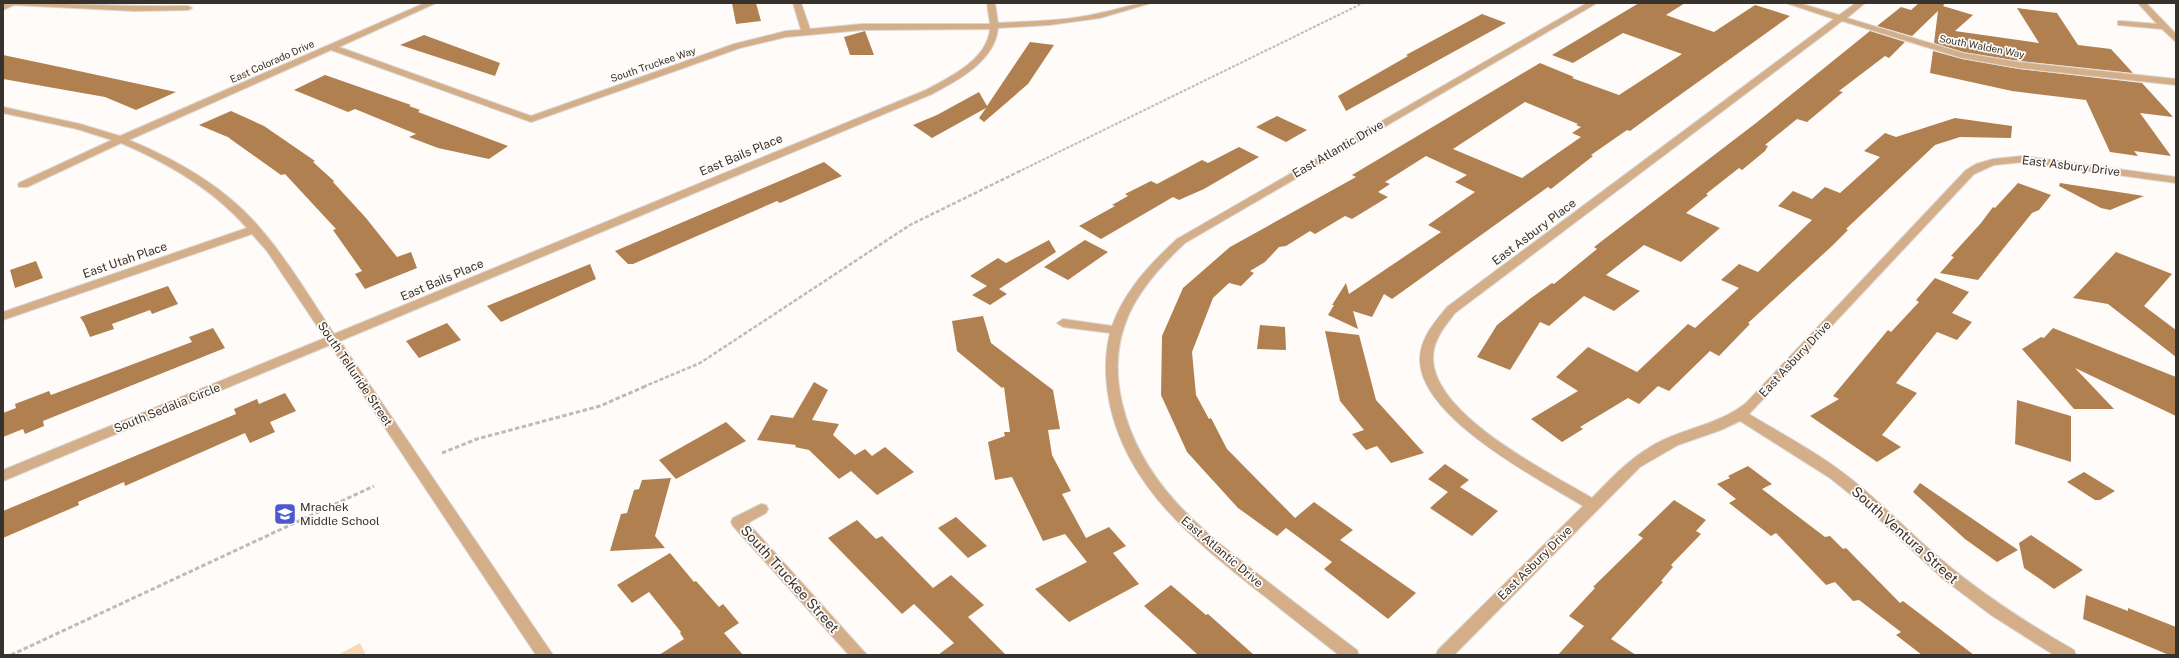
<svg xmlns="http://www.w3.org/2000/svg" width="2179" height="658" font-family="'Public Sans',sans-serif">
  <rect width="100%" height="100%" fill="#fefbf8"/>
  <!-- green -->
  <path fill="#fad7b7" d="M360,643L366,655H338Z"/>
  <!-- building -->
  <path fill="#b18051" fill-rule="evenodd" d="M732,3H756L761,21L736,24Z
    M1639,3H1685L1666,15L1714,32L1755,5L1790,16L1645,120L1630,131L1627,130L1591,155L1593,156L1551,189L1548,187L1392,299L1384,294L1372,317L1353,311L1358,329L1328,315L1334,305H1332L1346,283L1349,294L1441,232L1428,225L1475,192L1455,182L1467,175L1426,156L1385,182L1390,184L1378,192L1388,197L1352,219L1345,216L1315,234L1310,231L1286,246L1279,247L1265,262L1250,271L1254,273L1241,286L1229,283L1213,298L1192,352L1196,395L1209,419L1211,418L1227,449L1295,518L1314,502L1353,530L1340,540L1416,593L1388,619L1324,569L1332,562L1286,528L1277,536L1238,508L1187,452L1161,395L1162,336L1183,288L1230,247L1356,177L1352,175L1540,63L1574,77L1572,78L1619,95L1682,54L1623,33L1573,63L1552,55ZM1525,102L1578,124L1576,125L1581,127L1572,133L1581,137L1522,178L1453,149Z
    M1919,3H1945L1943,6L1973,15L1955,31L2039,43L2017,8L2057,13L2078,45L2111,49L2133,73L2019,61L1963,52L1934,43L1938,11L1912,36L1877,26L1901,7L1911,10Z
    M1482,14L1506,23L1346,111L1338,96L1408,56L1406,55Z
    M865,31L874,55H850L844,37Z
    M1870,31L1905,42L1889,58L1885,56L1839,91L1843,92L1807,122L1797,119L1765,145L1768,146L1765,151L1742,170L1739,168L1706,194L1708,195L1686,213L1720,228L1681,262L1644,245L1606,275L1640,291L1614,311L1584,296L1549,326L1540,322L1510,370L1477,357L1497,325L1531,298L1552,283L1554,284L1597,249L1594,247L1756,123Z
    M424,35L500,63L495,76L400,45Z
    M1030,42L1054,45L1028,84L984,122L979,118L986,108L932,138L913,125L937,115L979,92L987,106Z
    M1933,51L1962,59L2019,69L2142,83L2173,117L2140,113L2171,156L2134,151L2138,156L2110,152L2086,100L2012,91L1930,73Z
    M3,55L60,67L176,92L136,110L105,97L3,79Z
    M325,75L411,105L409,106L420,110L418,112L508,146L489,159L438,148L409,137L416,134L355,109L348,112L294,90Z
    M231,111L264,126L315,161L313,162L334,181L333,182L366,218L397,257L411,252L417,268L365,289L355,274L362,271L333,230L336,229L285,174L281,175L229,138H230L199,125Z
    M1277,116L1307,130L1286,142L1256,127Z
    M1955,118L2012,126L2011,138L1960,137L1935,145L1846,229L1848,230L1832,246L1748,323L1750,324L1719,356L1710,351L1669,391L1658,386L1639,404L1628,398L1580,427L1583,429L1562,442L1531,419L1578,391L1556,377L1588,347L1637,372L1688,324L1695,328L1739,288L1721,280L1739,264L1758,272L1812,220L1778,206L1793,191L1812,199L1825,187L1840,193L1880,157L1864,151L1885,133L1896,137Z
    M1239,147L1259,157L1204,189L1179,200L1173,197L1101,239L1079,226L1115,206L1112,205L1128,196L1125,194L1151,181L1157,184L1202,160L1208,163Z
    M824,162L842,176L780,203L777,201L633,264H628L615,251Z
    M2018,183L2051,195L2039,210L2032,213L1978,280L1940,273L1954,257L1951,256L1981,223L1993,207L1995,208Z
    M2060,183L2144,196L2110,210L2101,208L2059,186Z
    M1049,240L1056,252L999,289L1007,294L990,305L972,295L987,286L970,276L998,258L1006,263Z
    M1085,240L1108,252L1068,280L1044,267Z
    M2116,252L2172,274L2144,306L2176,330V357L2108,304L2073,298Z
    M36,261L43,278L15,288L10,270Z
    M590,264L596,279L501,322L487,306Z
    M1935,278L1969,292L1952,313L1972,322L1957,340L1937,332L1896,383L1917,393L1882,435L1901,447L1877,462L1810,416L1839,399L1833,396L1888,330L1891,332L1919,302L1916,300Z
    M168,286L178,304L152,314L150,310L112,324L114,329L90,337L84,323L80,317Z
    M983,316L991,343L1053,390L1060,429L1048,430L1052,455L1071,491L1062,494L1086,538L1109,527L1126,546L1113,553L1139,584L1069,622L1035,589L1087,562L1065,534L1043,541L1012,477L995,480L988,442L1005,436L1004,432H1010L1004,387L1002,388L957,351L952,321Z
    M447,323L461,340L419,358L406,341Z
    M1260,325L1285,327L1286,350L1257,349Z
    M213,328L225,348L43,421L44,426L25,434L23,429L3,437V413L16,408L15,404L49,391L51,395L192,342L189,337Z
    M2053,328L2176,377V416L2075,368L2114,409H2074L2022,349L2041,337L2044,338Z
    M1325,331L1359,335L1376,400L1424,453L1391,463L1377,446L1366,450L1352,434L1364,430L1340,401Z
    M814,382L828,390L812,420L839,424L833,435L855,455L865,449L872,456L885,447L914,472L877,495L851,471L839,479L809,450L795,447L796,445L757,440L771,415L793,418Z
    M285,393L296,411L270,422L275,432L250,443L245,433L125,486L124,482L78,502L79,505L3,538V511L236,414L234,409L257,399L259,404Z
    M2017,400L2071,416V462L2015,444Z
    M726,422L746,441L676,479L659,460Z
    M1445,464L1469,480L1460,487L1498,511L1472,536L1430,508L1448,492L1428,479Z
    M1748,466L1772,484L1762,489L1825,537L1830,536L1843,549L1846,548L1900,603L1903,601L1974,655H1922L1896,635L1901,632L1859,600L1853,601L1835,582L1826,585L1776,533L1771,536L1729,503L1736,499L1717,484L1730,478L1728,476Z
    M2084,472L2115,491L2100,500H2095L2067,482Z
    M671,478L655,536L665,548L610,551L621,514L627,513L634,490L639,489L642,480Z
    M1920,483L2018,550L1997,562L1965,539L1913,492Z
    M1674,500L1706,520L1696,531L1701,534L1671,565L1673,567L1661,581L1663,582L1611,639L1636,655H1558L1584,626L1569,616L1595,588L1593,587L1643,538L1638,535Z
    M956,517L987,546L968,558L938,528Z
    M857,520L876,539L882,536L933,588L951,575L984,605L968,617L1006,655H938L954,643L914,604L902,614L828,538Z
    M2031,535L2083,570L2054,589L2024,568L2019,543Z
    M670,553L694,582L696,581L719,607L723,604L739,623L724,633L743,655H659L684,639L680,633L681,632L649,592L632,603L617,585Z
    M1171,585L1206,615L1208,614L1254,655H1198L1144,606Z
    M2086,595L2128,611V608L2176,627V655H2169L2083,619Z"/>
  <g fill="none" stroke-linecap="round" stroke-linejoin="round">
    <!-- minor casing -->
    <g stroke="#dad7d3" stroke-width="2">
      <path id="minor" d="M6,3C67,3 127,7 188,6L192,8L188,10L135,11L14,5L3,10V5Z
        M425,3H436L339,47L531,116L734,44L786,31L801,30L793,3H801L810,29L862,24H990L987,3H995L998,23C1032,21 1067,21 1100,13C1117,10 1133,3 1151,3L1100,18L1049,25L998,28C995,61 958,80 932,94L340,341L553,655H536L330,345L3,481V470L325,338L267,251L252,234L3,320V312L247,228C213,189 168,163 121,143L27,187H19L18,185L19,183L112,140L77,129L3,113V107L80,124L120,136ZM990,29C987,60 950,77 926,90L334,334C310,298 287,259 259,227C225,187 177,160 129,140L331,50L531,122L740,48L786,37L862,30Z
        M1587,3H1597L1185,243C1136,289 1106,333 1122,403C1141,483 1201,530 1263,578C1294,602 1325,626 1357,650L1359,655H1339C1312,634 1285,612 1258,591C1195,541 1128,488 1110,405C1105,381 1104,357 1110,333L1063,327L1057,323L1063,319L1112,326C1125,290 1150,264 1177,239Z
        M1786,3H1799L1839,15L1856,3H1865L1847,18L1963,53L2019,62L2176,79V85L2019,68L1962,58L1842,21L1455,313C1445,326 1433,340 1433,358C1433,415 1548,472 1592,498C1614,475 1634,454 1663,440C1691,427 1721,423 1746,403L1966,170L1976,164L1993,159L2023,156L2176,177V183L2023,162L1994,165L1974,174L1749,414C1780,433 1813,450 1842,472C1876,497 1904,528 1937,556C1979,592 2025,622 2074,650L2076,655H2054L1991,615L1942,578L1865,506L1830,478L1740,421L1721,430L1678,445L1640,467L1454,655H1436L1438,650L1583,506C1539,479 1418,417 1420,358C1421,337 1435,322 1447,307L1834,19Z
        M2138,3H2146L2176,34V42L2162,29L2118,25V21H2121L2157,24Z
        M761,504L766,505L768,509L766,513L748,523L867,655H849L733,526L731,522L733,518Z"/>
    </g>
    <!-- path-far2 -->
    <path stroke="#bfbbb7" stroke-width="2" stroke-dasharray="3 1.5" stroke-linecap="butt" d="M1018,172L1363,3"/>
    <!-- path-far1 -->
    <path stroke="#bfbbb7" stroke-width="2.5" stroke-dasharray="4 2" stroke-linecap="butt" d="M643,387L700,363L910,225L1020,171"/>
    <!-- path -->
    <path stroke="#bfbbb7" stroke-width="3" stroke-dasharray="4.5 2.5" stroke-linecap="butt" d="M442,453L477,439L600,406L646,386
      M11,655L374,486"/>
    <!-- minor -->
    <use href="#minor" fill="#d4ad89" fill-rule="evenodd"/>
  </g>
  <!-- icons -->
  <defs>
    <g id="school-square" transform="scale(1.15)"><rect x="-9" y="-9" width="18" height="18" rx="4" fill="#4e59ce" stroke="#fefbf8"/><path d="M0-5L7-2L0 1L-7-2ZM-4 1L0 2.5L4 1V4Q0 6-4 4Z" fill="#fff"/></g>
  </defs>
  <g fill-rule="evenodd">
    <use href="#school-square" x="285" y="514"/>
  </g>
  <g text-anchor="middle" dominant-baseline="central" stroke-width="3.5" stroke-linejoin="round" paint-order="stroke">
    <!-- far-street labels -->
    <g font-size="10" fill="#38322c" stroke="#fefbf8">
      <text transform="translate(1982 46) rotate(11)">South Walden Way</text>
      <text transform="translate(272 61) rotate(-24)">East Colorado Drive</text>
      <text transform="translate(653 64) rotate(-19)">South Truckee Way</text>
    </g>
    <!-- street labels -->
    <g font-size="12" fill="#38322c" stroke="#fefbf8">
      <text transform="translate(1338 149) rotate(-30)">East Atlantic Drive</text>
      <text transform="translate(741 155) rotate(-23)">East Bails Place</text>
      <text transform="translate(2071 166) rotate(7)">East Asbury Drive</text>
      <text transform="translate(1534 232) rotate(-37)">East Asbury Place</text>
      <text transform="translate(125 260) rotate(-19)">East Utah Place</text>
      <text transform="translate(442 280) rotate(-23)">East Bails Place</text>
      <text transform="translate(1795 359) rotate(-47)">East Asbury Drive</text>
      <text transform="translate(355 374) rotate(56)">South Telluride Street</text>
      <text transform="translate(167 408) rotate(-22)">South Sedalia Circle</text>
      <text transform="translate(1222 552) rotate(40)">East Atlantic Drive</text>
      <text transform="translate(1535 563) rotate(-45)">East Asbury Drive</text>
    </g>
    <!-- poi labels -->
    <g font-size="12" fill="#38322c" stroke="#fefbf8" text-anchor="start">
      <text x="300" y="507">Mrachek<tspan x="300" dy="14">Middle School</tspan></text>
    </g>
    <!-- near-street labels -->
    <g font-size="14" fill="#38322c" stroke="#fefbf8">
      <text transform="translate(1905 535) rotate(42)">South Ventura Street</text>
      <text transform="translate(790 579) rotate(48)">South Truckee Street</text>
    </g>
  </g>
  <!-- border -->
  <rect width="2179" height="658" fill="none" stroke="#38322c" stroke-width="8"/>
</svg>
